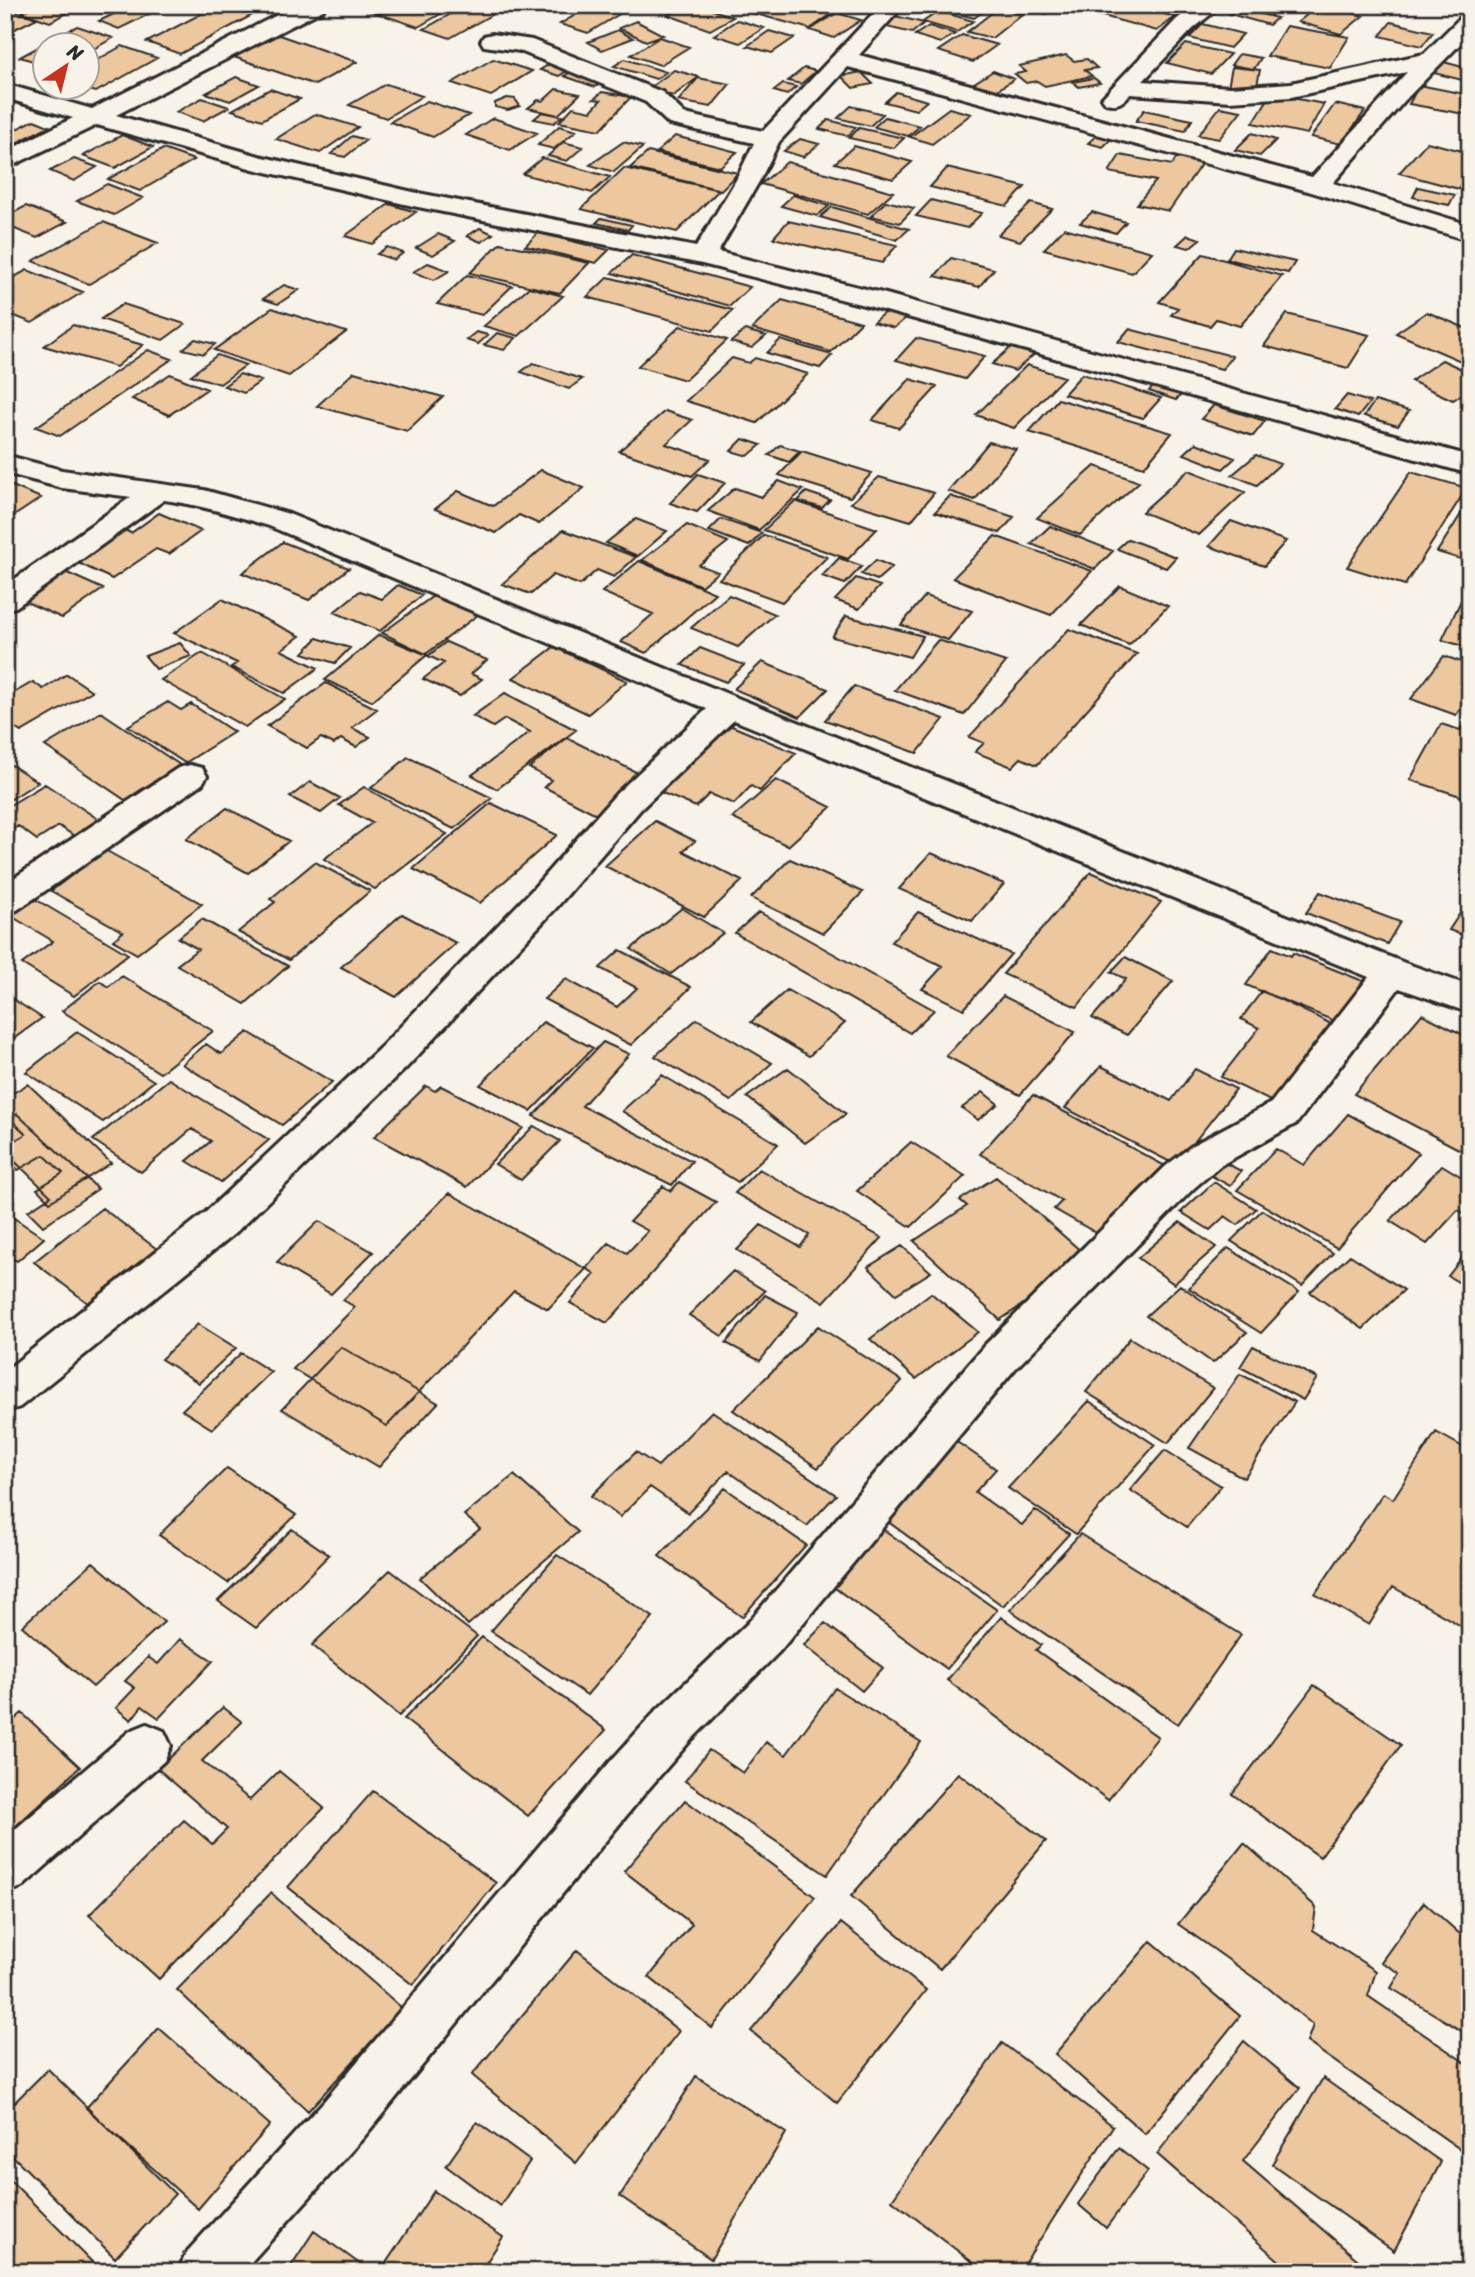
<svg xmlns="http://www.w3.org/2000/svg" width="1475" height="2277" font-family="Sriracha,sans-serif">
  <rect width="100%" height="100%" fill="#f7f3e8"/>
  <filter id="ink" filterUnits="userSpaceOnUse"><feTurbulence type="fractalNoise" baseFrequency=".0143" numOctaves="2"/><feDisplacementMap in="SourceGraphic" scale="14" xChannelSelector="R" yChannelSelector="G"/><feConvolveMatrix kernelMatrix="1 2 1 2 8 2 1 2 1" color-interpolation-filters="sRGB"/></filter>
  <g filter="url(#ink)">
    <!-- building -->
    <path fill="#edc79d" stroke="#2b2b2b" stroke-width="2" d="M18,5H73L79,7L50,22L22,12L28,9Z
      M118,5H144L157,10L119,29L99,21L114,14L106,11Z
      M218,5H237L258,12L180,54L147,42Z
      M353,5H456L418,27Z
      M467,5H486L500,10L450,38L424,29Z
      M593,5H626L631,7L588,33L560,24Z
      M686,5H699L733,17L710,30L668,15Z
      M759,5H804L833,13L810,29L749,12Z
      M949,5H986L990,7L974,18L943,10Z
      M1020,5H1059L1046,14Z
      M1067,5H1094L1081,14L1062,9Z
      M1102,5H1132L1175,17L1157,31L1092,13Z
      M1236,5H1285L1270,16Z
      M1319,5H1324L1363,16L1341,34L1298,22Z
      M6,8L37,18L5,34Z
      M998,8L1022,14L992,38L967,32Z
      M1237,8L1277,18L1269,25L1230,14Z
      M939,11L973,21L957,32L923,22Z
      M837,13L861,20L834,38L810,30Z
      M895,16L924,23L912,33L883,26Z
      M737,20L764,28L740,43L714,35Z
      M636,21L663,35L646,41L619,28Z
      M1391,22L1433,32L1422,46L1380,36Z
      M1203,24L1243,34L1230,48L1189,38Z
      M77,26L113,38L88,52V46H46V65L20,57Z
      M929,26L955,34L940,43L915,35Z
      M1286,26L1349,37L1330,68L1267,56Z
      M618,30L633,38L602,50L588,42Z
      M769,31L794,38L772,53L747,46Z
      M276,34L357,62L315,85L234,57Z
      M962,35L997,45L973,62L938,51Z
      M660,37L689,47L660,65L631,55Z
      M1186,44L1230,54L1211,74L1167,63Z
      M122,46L157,58L96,92L82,88H88V65Z
      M1239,54L1261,58L1254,69L1231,65Z
      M1066,55L1074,61L1087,59L1097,68L1085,70L1092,76L1045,86L1037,81L1026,83L1015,74L1026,72L1019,66Z
      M493,59L532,71L491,96L452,83Z
      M625,59L666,72L656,79L614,66Z
      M1440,61L1470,69V82L1430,72Z
      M551,63L570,69L559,76L540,70Z
      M1232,67L1260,70L1256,90L1228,87Z
      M804,68L816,71L801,84L788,81Z
      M576,69L608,80L595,87L564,76Z
      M674,70L699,77L673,96L648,89Z
      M993,71L1014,79L993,93L971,85Z
      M861,72L873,84L853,88L841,76Z
      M236,77L259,85L230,101L206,93Z
      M698,78L730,84L711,107L678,101Z
      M1094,78L1100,83L1079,87L1073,82Z
      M386,84L422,96L386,118L349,105Z
      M783,84L796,87L787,95L774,91Z
      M1419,85L1470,95V115L1409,104Z
      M270,89L300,99L262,120L232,110Z
      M556,89L580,94L558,115L528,108L538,100L543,101Z
      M602,92L631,97L600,130L559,122L573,107L591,111L601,100L594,99Z
      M896,92L927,101L916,110L885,102Z
      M1271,94L1324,104L1307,134L1253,123Z
      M202,98L229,107L203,121L176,112Z
      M507,98L515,99L520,106L508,110L495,107V103Z
      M427,101L469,115L433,137L390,122Z
      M1335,104L1365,111L1341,144L1311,137Z
      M851,106L883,114L870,126L838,118Z
      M1220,107L1241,111L1219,139L1198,135Z
      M949,108L971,114L932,144L910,137Z
      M1144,110L1192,120L1185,131L1136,121Z
      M542,112L562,116L554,123L534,119Z
      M315,114L358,127L320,153L276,139Z
      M885,117L920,126L908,136L874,127Z
      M493,118L537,133L510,150L466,135Z
      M34,120L49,126L5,149V135Z
      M828,120L856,127L848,136L819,129Z
      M559,126L576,131L554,149L538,145Z
      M859,128L904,138L894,148L849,138Z
      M1252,133L1276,140L1260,156L1235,150Z
      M1098,134L1112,138L1103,147L1088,143Z
      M122,135L153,147L115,168L83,156Z
      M352,136L366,140L345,157L331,154Z
      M675,136L737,152L720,167L657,152Z
      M800,139L819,144L803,157L784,151Z
      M563,142L583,147L567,161L548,156Z
      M623,142L643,147L614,172L590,165Z
      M1427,142L1470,153V176L1459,189L1399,173Z
      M854,146L912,162L893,179L835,163Z
      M163,149L194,160L140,191L108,179Z
      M648,152L738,173L721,190L630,168Z
      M1120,155L1172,165L1178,155L1204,160L1169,211L1137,204L1156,181L1109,172Z
      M542,158L610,177L592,193L523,174Z
      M74,159L97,167L74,181L50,171Z
      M787,162L893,192L868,214L761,184Z
      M624,168L719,190L677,232L581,209Z
      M947,168L1025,187L1007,206L930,187Z
      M107,184L143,198L114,215L77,201Z
      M1418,187L1455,195L1449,205L1413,197Z
      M793,195L829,206L817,216L781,206Z
      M931,200L982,213L967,228L916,216Z
      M886,201L914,208L900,223L871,216Z
      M1031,203L1052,209L1020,241L998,235Z
      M389,204L416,212L372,244L345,236Z
      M26,206L67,222L37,238L5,225V217Z
      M832,207L909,229L897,240L820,217Z
      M1092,212L1126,222L1116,233L1080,223Z
      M601,218L632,225L628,230L596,223Z
      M788,221L897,245L882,263L773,238Z
      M103,222L158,243L89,284L33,261Z
      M480,228L493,234L481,242L467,236Z
      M1064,228L1152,252L1132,273L1044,249Z
      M538,233L609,250L596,263L525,246Z
      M438,234L455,241L433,255L416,248Z
      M1188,235L1200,239L1189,248L1177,245Z
      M500,243L589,263L560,293L470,273Z
      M387,247L403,253L394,260L377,254Z
      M1234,248L1295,262L1288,273L1227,259Z
      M1203,254L1282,276L1240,326L1216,319L1210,326L1171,315L1178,308L1159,302Z
      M632,255L750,287L730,306L612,273Z
      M951,258L994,269L979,287L935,276Z
      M428,263L449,271L434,280L413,272Z
      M27,270L83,292L32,323L5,312V282Z
      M467,275L512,286L482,315L437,304Z
      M608,277L733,310L712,331L587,297Z
      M284,285L299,290L278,304L263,299Z
      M529,287L563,296L519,336L484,326Z
      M782,300L861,322L831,352L752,329Z
      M123,304L185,324L163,340L101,319Z
      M272,308L346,332L289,376L214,350Z
      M885,312L906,318L894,328L873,322Z
      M1427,312L1470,330V365L1396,333Z
      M1287,314L1369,335L1348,368L1264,346Z
      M73,325L143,345L116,367L44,346Z
      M680,326L727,340L685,380L638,366Z
      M1129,329L1232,356L1222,369L1118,342Z
      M745,330L766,336L752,348L731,342Z
      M476,332L488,335L478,344L466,340Z
      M497,333L516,338L504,350L484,345Z
      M916,338L985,356L965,379L896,360Z
      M195,339L215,344L204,354L183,349Z
      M780,340L832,355L820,368L767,353Z
      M1016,343L1038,351L1015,371L992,364Z
      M148,350L172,359L60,436L36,427Z
      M217,355L246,365L220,384L191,375Z
      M732,358L749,363L755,358L808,374L757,423L686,401Z
      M1442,360L1470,373V389L1453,400L1411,381Z
      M533,363L582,379L569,389L521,372Z
      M1027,365L1064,377L1014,428L976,415Z
      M354,372L443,397L407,431L317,406Z
      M170,374L207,389L169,415L132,399Z
      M240,374L261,381L244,393L224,386Z
      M1082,374L1161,398L1143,418L1064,394Z
      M910,379L937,387L899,428L872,420Z
      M1157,382L1185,391L1176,400L1149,391Z
      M1347,395L1370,402L1358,417L1335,409Z
      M1058,399L1172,433L1144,467L1029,432Z
      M1375,401L1409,411L1398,426L1364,416Z
      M1214,405L1265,421L1253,436L1201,419Z
      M665,411L692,420L666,444L710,459L692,476L619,451Z
      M743,439L761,445L748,456L731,451Z
      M989,442L1016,449L975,500L948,491Z
      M1196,443L1235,458L1223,469L1184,454Z
      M780,445L800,451L789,462L769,455Z
      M802,451L872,473L850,497L779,475Z
      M1256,455L1280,464L1257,485L1232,475Z
      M1095,466L1139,482L1080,535L1037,518Z
      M541,470L584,488L539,524L519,515L496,533L435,509L458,491L493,506Z
      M1189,470L1245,492L1199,535L1142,512Z
      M1411,472L1467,488L1405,585L1347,567Z
      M698,474L725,483L697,512L670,503Z
      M879,477L934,493L911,521L851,503Z
      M779,481L803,490L759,530L708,511L735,488L761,497Z
      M5,483L41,498L5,522Z
      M806,492L830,500L822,508L798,501Z
      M950,496L1014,517L1000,533L935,512Z
      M1470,500V562L1437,552Z
      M795,501L877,529L848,559L764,530Z
      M159,513L201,531L169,554L156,549L112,579L70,559L118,527L131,533Z
      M636,519L667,531L638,556L606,543Z
      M721,519L762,533L749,546L709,531Z
      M1231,521L1286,541L1264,566L1209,546Z
      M687,525L728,542L699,565L718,572L701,586L642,560Z
      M1050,526L1113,551L1095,569L1031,544Z
      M563,530L636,557L614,577L597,570L580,585L553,575L531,594L502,584Z
      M764,535L827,557L782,602L719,579Z
      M995,536L1092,571L1051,615L953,578Z
      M1128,539L1176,557L1166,568L1117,549Z
      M283,542L349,568L309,600L242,573Z
      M839,558L862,566L845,584L822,576Z
      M876,560L892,567L877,580L861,574Z
      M639,561L715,593L646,653L621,642L653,614L602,592Z
      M65,572L103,589L62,618L24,601Z
      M856,578L880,586L859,609L835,600Z
      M1469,584H1470V648L1442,640Z
      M398,585L422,595L380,631L334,612L360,591L382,599Z
      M1120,586L1168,606L1129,645L1081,625Z
      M436,594L479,614L426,654L382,633Z
      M729,595L775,614L738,647L691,628Z
      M925,596L972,611L948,640L901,625Z
      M222,599L300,636L281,650L318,668L284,693L231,667L237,663L174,633Z
      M846,616L923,636L910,657L832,637Z
      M1069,629L1137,654L1037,765L1021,758L1012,767L975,752L984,743L969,737Z
      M379,635L427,655L372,701L325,680Z
      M317,638L350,648L335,663L303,653Z
      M938,640L1006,662L964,715L895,690Z
      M446,642L487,660L471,674L482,679L460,696L423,679L444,663L428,656Z
      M180,643L191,656L156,669L145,656Z
      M554,647L627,681L588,714L513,678Z
      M700,648L744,665L726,682L682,665Z
      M202,653L285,699L245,727L161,680Z
      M1444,656L1470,665V710L1462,707L1456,715L1411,699Z
      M762,662L828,689L800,717L734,689Z
      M67,674L92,691L21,732L5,721V698L33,682L43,689Z
      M326,683L377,709L352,728L370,737L356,747L341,739L334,744L321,738L307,748L267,726Z
      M854,686L944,719L917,753L825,720Z
      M505,693L576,730L497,789L472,775L530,732L505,719L493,727L473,716Z
      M168,702L181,710L191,704L234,732L185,763L128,726Z
      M101,712L180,765L125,800L45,746Z
      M1468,714L1470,799L1410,780L1441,724L1460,730Z
      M727,724L796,753L760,791L751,786L734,804L709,794L696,807L660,792Z
      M567,738L644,776L598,815L544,787L551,780L529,768Z
      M408,757L492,798L454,829L371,788Z
      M5,761L38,782L5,803Z
      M776,780L831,807L788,846L732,818Z
      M310,782L340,798L321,813L290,797Z
      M45,784L104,823L79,839L59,826L37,840L18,826L5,835V808Z
      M364,787L447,834L375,889L324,859L372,823L339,805Z
      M491,803L557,835L480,903L413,869Z
      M227,808L289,841L248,873L186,839Z
      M655,821L695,841L683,851L742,881L704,917L605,866Z
      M105,850L202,904L137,954L113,940L123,932L51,891Z
      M931,853L1004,884L972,921L899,889Z
      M790,859L863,892L823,933L751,898Z
      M315,862L370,891L289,960L238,932L275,902L270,899Z
      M1091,872L1161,902L1077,1007L1003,974Z
      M1320,892L1400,922L1387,944L1306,913Z
      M1470,898V938L1449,930Z
      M35,899L128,954L74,996L22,964L53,941L11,916Z
      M682,908L723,933L671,974L631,949Z
      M759,912L934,1010L910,1033L735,933Z
      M918,912L1011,954L964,1009L922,989L943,966L891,942Z
      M402,914L456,943L396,997L341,967Z
      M202,919L288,966L245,1004L177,965L198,949L178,938Z
      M1272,948L1291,956L1293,953L1368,983L1342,1024L1246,985Z
      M620,950L691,987L631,1045L544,999L566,979L617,1007L637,988L600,968Z
      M1125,957L1173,981L1127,1035L1092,1018L1126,979L1111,972Z
      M122,976L213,1031L160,1073L62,1011L100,981L108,987Z
      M787,990L845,1023L809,1056L751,1022Z
      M1262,991L1340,1028L1281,1106L1221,1077L1259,1028L1241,1019Z
      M5,994L42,1018L5,1045Z
      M1003,996L1075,1032L1020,1095L946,1056Z
      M1422,1014L1470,1038V1155L1354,1094Z
      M697,1019L772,1063L731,1101L655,1056Z
      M543,1022L593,1048L531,1111L480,1085Z
      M77,1032L154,1081L103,1122L26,1072Z
      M248,1032L332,1082L282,1125L182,1064L206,1044L221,1054Z
      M603,1042L629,1054L582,1106L692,1161L672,1185L533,1116Z
      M1101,1066L1171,1101L1195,1069L1236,1089L1176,1165L1065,1108Z
      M788,1068L846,1114L805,1143L747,1097Z
      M662,1075L778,1144L738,1182L622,1111Z
      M169,1079L269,1140L221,1182L187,1161L211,1141L192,1129L141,1172L93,1140Z
      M28,1084L111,1163L50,1202L37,1189L63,1173L44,1155L18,1170L5,1158V1146L26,1134L5,1114V1098Z
      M426,1086L435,1091L441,1086L523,1128L467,1187L374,1137Z
      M983,1092L998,1104L978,1120L962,1108Z
      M1033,1095L1169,1168L1107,1239L1054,1209L1062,1201L980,1154Z
      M17,1114L98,1189L43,1226L28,1211L51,1196L5,1152V1122Z
      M1348,1114L1419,1153L1337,1248L1237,1190L1276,1149L1304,1165Z
      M534,1126L560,1141L521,1180L495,1164Z
      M911,1142L965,1176L911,1227L857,1191Z
      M1222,1161L1241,1171L1230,1186L1210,1175Z
      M1442,1165L1470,1182V1217L1458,1210L1427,1244L1390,1221Z
      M759,1169L882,1238L824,1302L737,1250L761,1225L800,1247L809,1235L735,1193Z
      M996,1177L1090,1259L1000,1320L914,1241L967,1206L960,1200Z
      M679,1182L716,1202L607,1323L570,1303L595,1274L586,1268L609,1243L627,1253L648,1231L630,1221L663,1186L671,1191Z
      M1214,1182L1256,1209L1238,1225L1225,1216L1210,1230L1181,1212Z
      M449,1193L586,1269L548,1309L514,1291L387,1426L293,1369L355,1307L343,1300Z
      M102,1208L169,1258L101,1313L34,1262Z
      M1262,1210L1333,1253L1302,1286L1231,1241Z
      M5,1212L44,1238L17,1261L5,1254Z
      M319,1221L373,1252L331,1294L277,1262Z
      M1180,1222L1216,1247L1174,1284L1138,1258Z
      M902,1246L931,1272L896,1294L868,1267Z
      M1228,1248L1299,1292L1261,1333L1189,1288Z
      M1467,1252L1470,1253V1289L1448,1276Z
      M1350,1255L1404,1290L1363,1329L1310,1292Z
      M733,1271L765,1291L722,1336L689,1315Z
      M1180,1285L1247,1332L1213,1363L1146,1316Z
      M931,1293L978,1332L916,1379L870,1339Z
      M765,1295L798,1312L760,1361L726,1343Z
      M198,1324L236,1348L199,1383L161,1359Z
      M818,1326L902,1381L818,1468L733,1410Z
      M1130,1338L1213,1388L1168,1443L1086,1392Z
      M1253,1346L1317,1378L1303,1400L1240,1367Z
      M341,1347L438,1403L379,1467L282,1409Z
      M241,1353L271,1372L212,1429L182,1410Z
      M1240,1374L1295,1402L1244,1478L1189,1448Z
      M1089,1401L1155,1445L1076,1534L1008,1488Z
      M712,1411L836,1495L807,1526L728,1471L688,1513L650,1487L620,1517L591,1496L636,1452L658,1466Z
      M1436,1432L1470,1451V1631L1393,1587L1369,1625L1315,1594L1383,1493L1393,1499Z
      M957,1442L996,1469L975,1492L1022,1525L1035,1510L1069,1534L1003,1606L883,1518Z
      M1165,1450L1221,1486L1187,1527L1130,1490Z
      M227,1468L296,1515L228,1583L159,1535Z
      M514,1475L578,1532L468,1625L420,1578L480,1529L464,1515Z
      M725,1488L806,1545L742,1617L659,1556Z
      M880,1527L997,1610L947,1669L828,1583Z
      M292,1529L329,1555L256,1628L218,1601Z
      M1080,1534L1241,1635L1178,1724L1010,1610Z
      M557,1555L653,1617L587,1695L491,1631Z
      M93,1562L164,1622L93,1687L22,1626Z
      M390,1570L477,1636L399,1716L312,1645Z
      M1001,1617L1041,1645L1036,1650L1158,1737L1108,1800L947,1680Z
      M825,1623L883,1668L862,1691L804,1645Z
      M482,1637L606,1730L528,1816L404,1719Z
      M180,1639L213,1661L159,1718L142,1706L131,1720L116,1708L135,1688L125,1681L148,1657L158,1664Z
      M1314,1685L1401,1745L1320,1857L1232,1794Z
      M835,1688L921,1742L827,1875L685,1781L709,1750L743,1773L766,1742L786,1755Z
      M223,1707L242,1722L202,1761L250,1800L279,1771L324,1808L159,1979L89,1915L184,1820L212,1844L227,1829L158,1769Z
      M22,1713L80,1767L5,1836V1728Z
      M958,1773L1046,1841L940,1969L851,1896Z
      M373,1791L496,1883L413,1985L288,1887Z
      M685,1800L815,1897L712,2028L649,1977L692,1924L624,1871Z
      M1244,1843L1316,1907L1313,1930L1376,1971L1368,1996L1470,2066V2156L1307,2042L1313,2025L1267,1987L1178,1924Z
      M271,1893L402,2008L308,2111L177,1990Z
      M1424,1902L1470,1943V2036L1391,1988L1400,1973L1381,1962Z
      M841,1923L926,1990L837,2103L751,2031Z
      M1151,1941L1240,2016L1145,2134L1055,2054Z
      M577,1950L679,2031L576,2163L472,2075Z
      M159,2028L270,2125L198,2209L86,2108Z
      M1244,2041L1300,2088L1243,2161L1372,2272H1292L1157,2154Z
      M1002,2043L1113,2126L1019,2272H985L892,2200Z
      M48,2069L175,2194L115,2258L5,2148V2112Z
      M696,2076L786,2133L711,2259L620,2196Z
      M1323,2078L1441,2162L1394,2251L1272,2164Z
      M477,2122L530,2161L500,2206L446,2166Z
      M1119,2148L1148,2171L1106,2228L1078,2204Z
      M5,2175L102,2272H5Z
      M434,2191L503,2237L480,2272H380Z
      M314,2231L371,2272H287Z"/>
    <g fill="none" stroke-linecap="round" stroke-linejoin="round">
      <!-- minor casing -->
      <g stroke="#2b2b2b" stroke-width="6">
        <path id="minor" d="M297,5H326L323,10L116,115L259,156L413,192L696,247L736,180L754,143L669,124L646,102L520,51L484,46L481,41L484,36L492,34L532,40L662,92L685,114L763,131L881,5H904L859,55L1312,177L1407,72L1291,97L1230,101L1130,94C1122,103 1118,106 1106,103L1102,98L1177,19L1196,5H1222L1193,29L1143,81L1230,87L1291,83L1424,54L1462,16L1470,14V34L1406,99L1333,183L1470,225V241L1308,191L848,67L779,142L760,180L718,252L886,294L1470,456V474L868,306L702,264L413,206L253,169L97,125L5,169V152L73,118L5,98V84L92,109Z
          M5,455L62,470L204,490L289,514L740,699L1405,963L1470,986V1013L1399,988L1297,1123L1221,1165L1194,1188L1014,1370L779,1652L690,1741L644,1794L363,2138L242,2272H178L186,2253L325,2100L610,1762L656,1711L747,1624L984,1346L1166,1166L1193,1145L1271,1103L1369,977L734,720L641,809L556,908L407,1067L234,1234L20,1407L5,1412V1371L206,1212L381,1047L532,890L617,793L707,709L269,526C234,515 200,505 164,500L16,607L5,609V586L131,497L62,488L5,473Z
          M190,765L202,768L207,776L202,784L17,910L5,913V884L178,768Z
          M147,1724L164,1731L171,1746L164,1761L22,1887L5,1893V1838L130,1731Z"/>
      </g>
      <!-- minor -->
      <use href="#minor" fill="#f7f3e8" fill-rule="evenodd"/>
    </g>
  </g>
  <!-- margin -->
  <rect width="1475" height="2277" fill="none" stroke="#f7f3e8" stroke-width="28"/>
  <rect x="14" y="14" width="1447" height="2249" fill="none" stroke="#2b2b2b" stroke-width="2.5" filter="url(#ink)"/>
  <!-- north arrow -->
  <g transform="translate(66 66) rotate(35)"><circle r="33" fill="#f7f3e8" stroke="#a5a39c" stroke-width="2"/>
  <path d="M0-5L12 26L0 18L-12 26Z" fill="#c8321e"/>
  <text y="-10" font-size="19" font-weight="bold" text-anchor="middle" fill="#2b2b2b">N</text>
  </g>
</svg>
